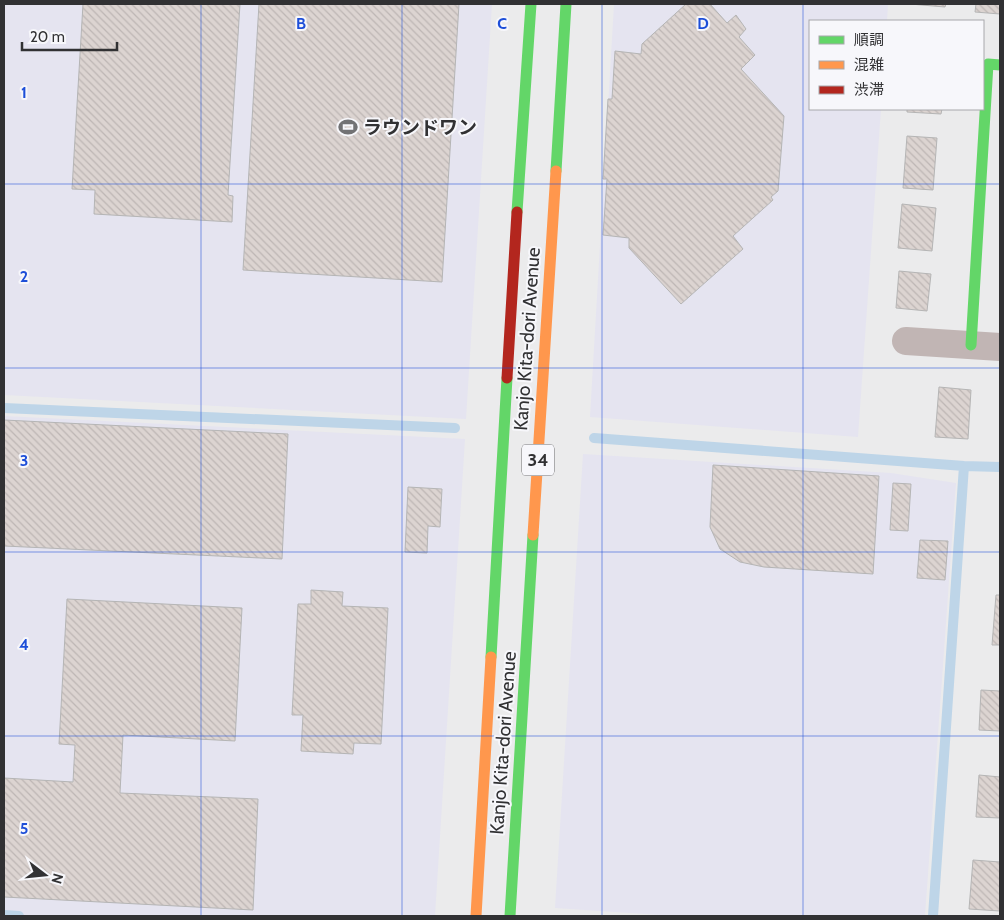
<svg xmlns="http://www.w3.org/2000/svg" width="1004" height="920" font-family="Cabin,'Noto Sans JP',sans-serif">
  <defs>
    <pattern id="building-back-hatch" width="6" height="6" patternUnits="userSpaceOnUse" patternTransform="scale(1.25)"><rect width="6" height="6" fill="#dcd4d1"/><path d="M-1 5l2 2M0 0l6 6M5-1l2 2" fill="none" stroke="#bdb6b4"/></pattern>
  </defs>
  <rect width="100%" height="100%" fill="#ebebec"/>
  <!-- commercial -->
  <path fill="#e5e4f0" d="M4,4H492L466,419L4,395Z
    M614,4H888L887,21H810V109H881L858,437L590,417Z
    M4,416L465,439L435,916H4Z
    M583,454L891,473L956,483L925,916H674L555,908Z"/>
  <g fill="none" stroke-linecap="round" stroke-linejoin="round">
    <!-- stream -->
    <path stroke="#bed5e8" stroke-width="10" d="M4,408L455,428
      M594,438L964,466L1000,467
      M4,915L19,916
      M933,916L964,466"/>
  </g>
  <!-- building -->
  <path fill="url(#building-back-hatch)" stroke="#b5b5b5" d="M83,4H240L228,195L233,196L232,222L94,214L95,190L72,189Z
    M259,4H459L442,282L243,270Z
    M686,4H710L727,23L736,15L746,29L739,37L755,55L741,69L784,116L778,191L771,197L773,200L733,236L743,249L681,304L629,248V238L603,235L607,179H603L608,99H612L615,51L641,54L642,44Z
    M910,4H946L945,7Z
    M976,4H1000V14L975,12Z
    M907,109H942L941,114L907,112Z
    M907,136L937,138L933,190L903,188Z
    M902,204L936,208L932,251L898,248Z
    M899,271L931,274L927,311L896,308Z
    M939,387L971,390L968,439L935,437Z
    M4,420L288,434L282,559L4,546Z
    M713,465L879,476L873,574L764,567L740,562L720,549L710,527Z
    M893,483L911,484L908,531L890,530Z
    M408,487L442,489L440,527L428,526L427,553L405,552Z
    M920,540L948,541L945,580L917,578Z
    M311,590L343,592L342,606L388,608L381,744L354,743L353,754L301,751L303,715H292L298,604H311Z
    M996,595H1000V645H992Z
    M67,599L242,608L235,741L123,735L120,793L258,799L253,910L4,897V778L73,782L75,745L59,744Z
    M981,690L1000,691V731L979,730Z
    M979,775L1000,777V818L976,817Z
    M973,860L1000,862V911L969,909Z"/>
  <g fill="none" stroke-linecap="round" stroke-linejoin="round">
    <!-- street -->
    <path stroke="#c1b5b4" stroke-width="28" d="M906,341L1000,347"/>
    <!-- fast -->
    <path stroke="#63d668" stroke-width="11" d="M556,171L566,4
      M517,212L531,4
      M971,345L988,64L1000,65
      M491,657L507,378
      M510,916L533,535"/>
    <!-- slow -->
    <path stroke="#ff974d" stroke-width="11" d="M533,535L556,171
      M476,916L491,657"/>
    <!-- jam -->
    <path stroke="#b3261e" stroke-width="11" d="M507,378L517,212"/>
  </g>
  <!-- grid -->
  <path fill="none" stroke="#1d4ed8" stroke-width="1" stroke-opacity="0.55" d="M201,4V916M402,4V916M602,4V916M803,4V916M4,184H1000M4,368H1000M4,552H1000M4,736H1000"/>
  <!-- icons -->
  <defs>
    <g id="stadium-bare" transform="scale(1.5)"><path d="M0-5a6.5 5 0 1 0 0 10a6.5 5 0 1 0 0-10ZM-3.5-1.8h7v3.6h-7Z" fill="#727274" stroke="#f7f7fb" stroke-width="2.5" paint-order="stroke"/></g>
  </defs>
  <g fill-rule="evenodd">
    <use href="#stadium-bare" x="348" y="127"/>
  </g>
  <g text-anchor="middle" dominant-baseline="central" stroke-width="4" stroke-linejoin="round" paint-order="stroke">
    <!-- shield labels -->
    <rect fill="#f7f7fb" stroke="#6c6c6f" stroke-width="1" x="522" y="444.5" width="32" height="31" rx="4"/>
    <g font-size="18" font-weight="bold" fill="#313133">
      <text x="538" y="460">34</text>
    </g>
    <!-- poi labels -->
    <g font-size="19" font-weight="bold" fill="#313133" stroke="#f7f7fb" text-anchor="start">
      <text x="363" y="127">ラウンドワン</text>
    </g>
    <!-- street labels -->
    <g font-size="19" fill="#313133" stroke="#f7f7fb">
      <text transform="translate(527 339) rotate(-86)">Kanjo Kita-dori Avenue</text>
      <text transform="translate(503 743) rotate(-86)">Kanjo Kita-dori Avenue</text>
    </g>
  </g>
  <g font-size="16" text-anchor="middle" font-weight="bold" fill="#1d4ed8" stroke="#f7f7fb" stroke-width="4" stroke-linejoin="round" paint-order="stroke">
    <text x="301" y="29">B</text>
    <text x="502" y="29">C</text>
    <text x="703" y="29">D</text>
    <text x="24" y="98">1</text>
    <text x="24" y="282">2</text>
    <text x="24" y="466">3</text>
    <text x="24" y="650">4</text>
    <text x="24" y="834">5</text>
  </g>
  <!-- border -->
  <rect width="1004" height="920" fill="none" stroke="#313133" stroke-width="10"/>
  <!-- legend -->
  <rect x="809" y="20" width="175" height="90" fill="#f7f7fb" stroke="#a8a8ab"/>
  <rect x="819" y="36" width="25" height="8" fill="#63d668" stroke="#a8a8ab"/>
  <text x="854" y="45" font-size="15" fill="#313133">順調</text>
  <rect x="819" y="61" width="25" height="8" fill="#ff974d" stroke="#a8a8ab"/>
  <text x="854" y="70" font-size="15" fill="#313133">混雑</text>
  <rect x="819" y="86" width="25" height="8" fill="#b3261e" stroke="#a8a8ab"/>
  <text x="854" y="95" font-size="15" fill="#313133">渋滞</text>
  <!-- north arrow -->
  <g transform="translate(45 875) rotate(106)" stroke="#f7f7fb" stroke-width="4" paint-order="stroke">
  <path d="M0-4L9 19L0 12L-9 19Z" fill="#313133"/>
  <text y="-8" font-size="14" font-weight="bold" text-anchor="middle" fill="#313133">N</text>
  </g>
  <!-- scale -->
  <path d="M22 42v8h95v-8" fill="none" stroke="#313133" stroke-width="2.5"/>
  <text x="30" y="42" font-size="15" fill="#313133" stroke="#f7f7fb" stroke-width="4" paint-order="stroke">20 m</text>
</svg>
